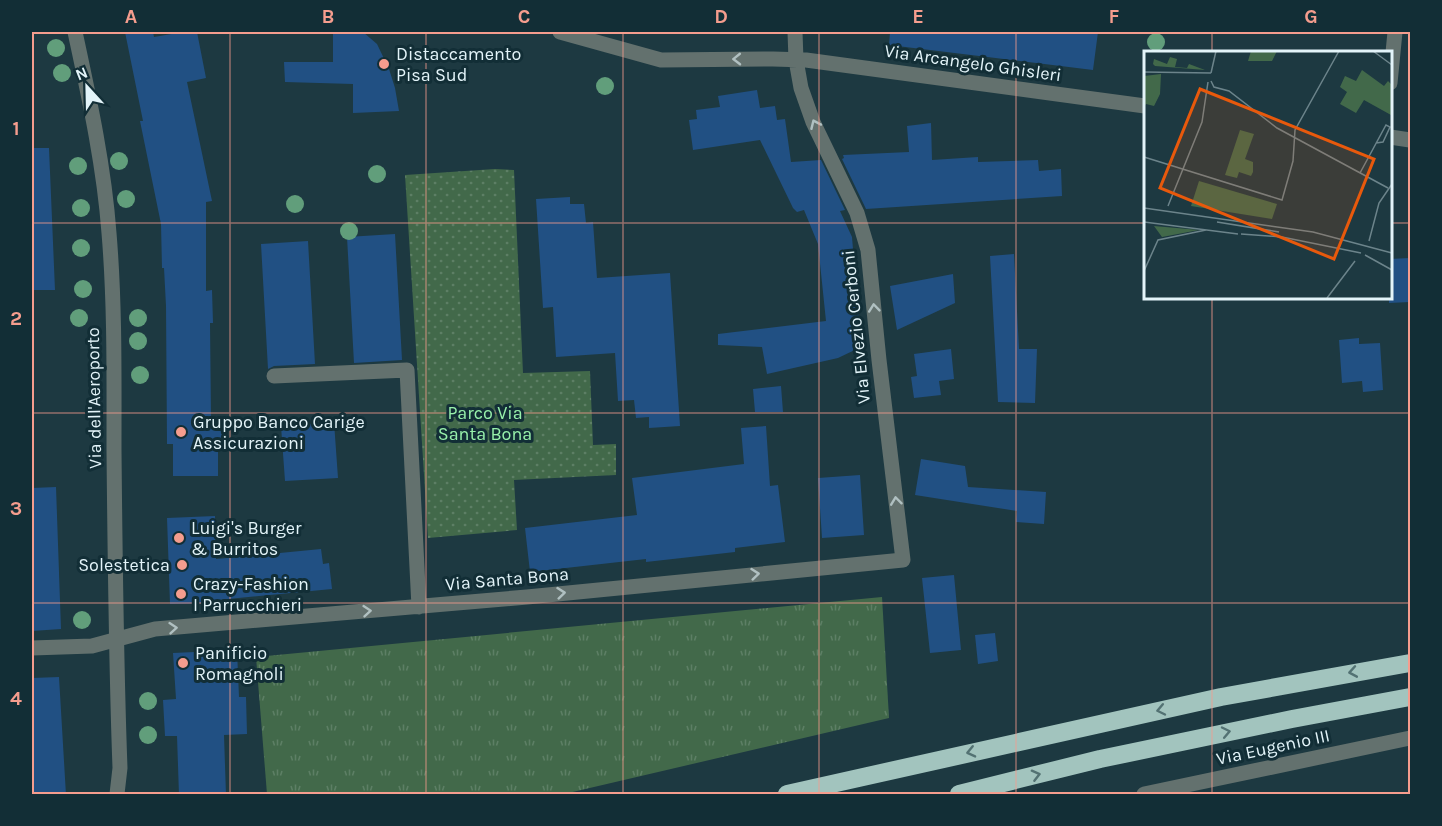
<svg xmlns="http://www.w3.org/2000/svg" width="1442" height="826" font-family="Karla,sans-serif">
  <defs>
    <pattern id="grass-tufts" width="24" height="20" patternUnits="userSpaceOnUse" patternTransform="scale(1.5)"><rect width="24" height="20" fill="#42694a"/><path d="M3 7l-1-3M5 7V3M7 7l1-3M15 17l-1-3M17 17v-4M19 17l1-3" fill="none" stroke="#5d7f65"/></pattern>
    <pattern id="park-dots" width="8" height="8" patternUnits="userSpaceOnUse" patternTransform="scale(1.5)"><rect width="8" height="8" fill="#42694a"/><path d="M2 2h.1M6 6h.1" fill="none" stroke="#5d7f65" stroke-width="1.8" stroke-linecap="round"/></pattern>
  </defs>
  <rect width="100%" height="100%" fill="#1d3941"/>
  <!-- grass -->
  <path fill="url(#grass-tufts)" d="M882,597L889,718L564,794H267L256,657Z"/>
  <!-- park -->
  <path fill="url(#park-dots)" d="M495,169L514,170L523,373L590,371L593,445L616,444V475L514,480L517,530L428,538L405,175Z"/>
  <!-- building -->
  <path fill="#215083" d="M125,32H153L154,37L183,32H197L206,78L187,82L212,201L206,202V291L212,290L213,323H210L211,419L222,418V443H218V476H173V444H167L166,306L164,268H162L161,224L140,121H143Z
    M333,32H363L377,44L389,69L395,88L399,111L353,113V84L285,82L284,62H333Z
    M890,32H1098L1093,70L889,45Z
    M757,90L760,108L775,106L777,120L785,119L791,162L821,160L845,210L840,211L852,237L861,347L838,358L767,374L762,347L718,345V334L826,321L818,244L804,210L797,212L793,208L760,140L693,150L689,120L697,119L696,110L720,107L718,96Z
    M931,123L932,160L978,157V162L1038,160L1039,171L1061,169L1062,196L866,209L842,159L844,158L843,155L909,152L907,126Z
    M32,148H49L55,290H32Z
    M570,197V204H584L586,223L593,222L597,278L670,273L680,426L649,428V417L636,418L634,400L618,401L615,353L556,357L553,307L543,308L536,199Z
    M395,234L402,360L354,363L347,237Z
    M308,241L315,364L274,366L268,369L261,244Z
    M1014,254L1019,349H1037L1035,403L998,402L990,256Z
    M1410,258V302L1389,303V259Z
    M953,274L955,303L897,330L890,286Z
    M1359,338V344L1380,343L1383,390L1363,392L1362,381L1342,383L1339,340Z
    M951,349L954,379L939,381L941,395L914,398L911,377L917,376L914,354Z
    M781,386L783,412H755L753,389Z
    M334,422L338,478L285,481L281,426Z
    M766,426L770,486L778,485L785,542L735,548V552L646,562V559L530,572L525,528L637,515L632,478L744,464L741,428Z
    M921,459L965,466L968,487L1046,492L1044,524L1016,522L1017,511L915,495Z
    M860,475L864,535L822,538L818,478Z
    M56,487L61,629L32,631V488Z
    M215,516L216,559L321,549L323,564L329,563L332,589L218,600V603L170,604L167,518Z
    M954,575L961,650L930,653L922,578Z
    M995,633L998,661L978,664L975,635Z
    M237,650L239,697H246L247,734L224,735L226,795H179L177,736H165L163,700L176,699L173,653Z
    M59,677L66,795H32V678Z"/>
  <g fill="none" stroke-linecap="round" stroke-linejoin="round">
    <!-- minor -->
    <path stroke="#63716e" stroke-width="15" d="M75,32C89,97 104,165 109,233C115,305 114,378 114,450C115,556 116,662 120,768L117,794
      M560,32L661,60L773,59L806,60L1145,106
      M1390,83L1395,32
      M1390,137L1410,140
      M274,376L407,370L419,607
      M32,648L92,646L155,629L527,597L903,560L879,360L868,250L857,213L813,122L801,88L796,60L795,32
      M1144,794L1410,738"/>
    <!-- highway -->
    <path stroke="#a2c4be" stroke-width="18" d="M787,794L1221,697L1410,663
      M959,794L1100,759L1292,719L1410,697"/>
  </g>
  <!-- trees -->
  <g fill="#619e7b">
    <circle cx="1156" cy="42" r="9"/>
    <circle cx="56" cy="48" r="9"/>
    <circle cx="62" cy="73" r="9"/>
    <circle cx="605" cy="86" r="9"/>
    <circle cx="119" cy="161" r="9"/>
    <circle cx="78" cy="166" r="9"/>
    <circle cx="377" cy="174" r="9"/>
    <circle cx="126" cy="199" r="9"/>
    <circle cx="295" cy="204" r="9"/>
    <circle cx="81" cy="208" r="9"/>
    <circle cx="349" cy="231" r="9"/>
    <circle cx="81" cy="248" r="9"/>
    <circle cx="83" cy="289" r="9"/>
    <circle cx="79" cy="318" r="9"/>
    <circle cx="138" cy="318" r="9"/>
    <circle cx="138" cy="341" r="9"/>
    <circle cx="140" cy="375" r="9"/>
    <circle cx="82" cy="620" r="9"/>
    <circle cx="148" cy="701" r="9"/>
    <circle cx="148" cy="735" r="9"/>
  </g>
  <!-- one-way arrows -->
  <defs><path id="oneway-chevron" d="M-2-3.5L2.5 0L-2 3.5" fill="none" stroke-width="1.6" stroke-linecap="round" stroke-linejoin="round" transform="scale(1.5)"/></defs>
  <g stroke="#b0c0c1">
    <use href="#oneway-chevron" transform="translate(737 59) rotate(179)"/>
    <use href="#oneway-chevron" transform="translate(815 124) rotate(-114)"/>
    <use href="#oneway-chevron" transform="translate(874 308) rotate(-96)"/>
    <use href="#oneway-chevron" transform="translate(896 501) rotate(-97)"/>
    <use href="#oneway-chevron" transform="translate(755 574) rotate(-6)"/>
    <use href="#oneway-chevron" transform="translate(561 593) rotate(-6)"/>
    <use href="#oneway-chevron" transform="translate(367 611) rotate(-5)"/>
    <use href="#oneway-chevron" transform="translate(173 628) rotate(-5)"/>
  </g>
  <g stroke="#537273">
    <use href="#oneway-chevron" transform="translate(1353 672) rotate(170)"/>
    <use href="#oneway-chevron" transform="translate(1161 710) rotate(168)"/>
    <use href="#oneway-chevron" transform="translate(1226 732) rotate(-12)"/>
    <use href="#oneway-chevron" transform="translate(971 752) rotate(167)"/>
    <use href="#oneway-chevron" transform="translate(1036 775) rotate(-14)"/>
  </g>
  <!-- grid -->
  <path fill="none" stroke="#f59d8e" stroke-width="1.5" stroke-opacity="0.55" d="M230,32V794M426,32V794M623,32V794M819,32V794M1016,32V794M1212,32V52M32,223H1145M1390,223H1410M1212,297V794M32,413H1410M32,603H1410"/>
  <!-- markers -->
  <g fill="#f59d8e" stroke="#122e36" stroke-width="2">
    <circle cx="384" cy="64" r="6"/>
    <circle cx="181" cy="432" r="6"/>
    <circle cx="179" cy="538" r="6"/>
    <circle cx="182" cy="565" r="6"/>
    <circle cx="181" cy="594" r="6"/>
    <circle cx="183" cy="663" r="6"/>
  </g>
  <g text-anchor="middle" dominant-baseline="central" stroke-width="6" stroke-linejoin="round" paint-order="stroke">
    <!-- poi labels -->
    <g font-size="18" fill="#e3f4f9" stroke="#122e36" text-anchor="start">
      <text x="396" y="54">Distaccamento<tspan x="396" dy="21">Pisa Sud</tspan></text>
      <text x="193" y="422">Gruppo Banco Carige<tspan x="193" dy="21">Assicurazioni</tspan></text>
      <text x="191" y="528">Luigi's Burger<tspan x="191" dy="21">&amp; Burritos</tspan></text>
      <text x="170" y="565" text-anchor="end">Solestetica</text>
      <text x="193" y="584">Crazy-Fashion<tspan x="193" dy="21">I Parrucchieri</tspan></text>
      <text x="195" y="653">Panificio<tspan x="195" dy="21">Romagnoli</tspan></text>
    </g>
    <!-- street labels -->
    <g font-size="18" fill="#e3f4f9" stroke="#122e36">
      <text transform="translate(973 63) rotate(8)">Via Arcangelo Ghisleri</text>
      <text transform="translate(856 327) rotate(-96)">Via Elvezio Cerboni</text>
      <text transform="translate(94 398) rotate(-91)">Via dell'Aeroporto</text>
      <text transform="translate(507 579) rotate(-5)">Via Santa Bona</text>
      <text transform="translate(1273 747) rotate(-12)">Via Eugenio III</text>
    </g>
    <!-- park labels -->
    <g font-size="18" fill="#98f1ab" stroke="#122e36">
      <text x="485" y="413">Parco Via<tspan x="485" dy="21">Santa Bona</tspan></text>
    </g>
  </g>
  <!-- overview -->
  <g transform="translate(1144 51)">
    <rect width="248" height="248" fill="#1d3941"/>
    <path d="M107,0H133L128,10H104ZM26,6L33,8L31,16L43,17L45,13L61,19L11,15L9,13L10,8L23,13ZM218,19L240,35L244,30L247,33V64L220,49L212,62L196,53L203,41L196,36L201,25L212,30ZM55,130L133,153L128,168L47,155ZM10,175L55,179L18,186Z" fill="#42694a"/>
    <path d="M17,23L16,43L10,55L2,53L0,56V25ZM96,79L110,83L101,108L109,111V121L107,125L95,121L93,127L81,124Z" fill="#42694a"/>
    <path fill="none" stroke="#6c848b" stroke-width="1.5" d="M229,0L248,14M0,21L67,22M67,22L72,0M67,30L70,36L85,40L133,77L244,137M0,106L138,149L149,110L151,79L195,0M216,122L242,74L246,76L239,91L232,92M24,155L58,71L64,31M0,157L169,181L248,202M0,171L94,183M73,171L135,181M97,183L138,186L217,202M225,190L235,152L248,133M221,204L248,219M0,220L14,189L62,179M183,247L211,210"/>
    <path fill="#e8590c" fill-opacity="0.15" stroke="#e8590c" stroke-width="3" d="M56,38L230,108L190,208L16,137Z"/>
    <rect width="248" height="248" fill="none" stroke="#e3f4f9" stroke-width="3"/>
  </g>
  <!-- border -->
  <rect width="1442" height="826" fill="none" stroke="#122e36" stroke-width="66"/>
  <!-- north arrow -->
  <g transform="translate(87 87) rotate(338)" stroke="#122e36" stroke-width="4.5" paint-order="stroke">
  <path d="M0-4.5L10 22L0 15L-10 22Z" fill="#e3f4f9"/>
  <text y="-9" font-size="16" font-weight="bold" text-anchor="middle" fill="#e3f4f9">N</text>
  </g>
  <rect x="33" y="33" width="1376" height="760" fill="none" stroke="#f59d8e" stroke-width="2"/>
  <g font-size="20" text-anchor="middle" font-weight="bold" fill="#f59d8e">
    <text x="131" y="23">A</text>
    <text x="328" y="23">B</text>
    <text x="524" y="23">C</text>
    <text x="721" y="23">D</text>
    <text x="918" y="23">E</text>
    <text x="1114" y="23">F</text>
    <text x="1311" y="23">G</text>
    <text x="16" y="135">1</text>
    <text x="16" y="325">2</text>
    <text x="16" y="515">3</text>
    <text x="16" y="705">4</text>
  </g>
</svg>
